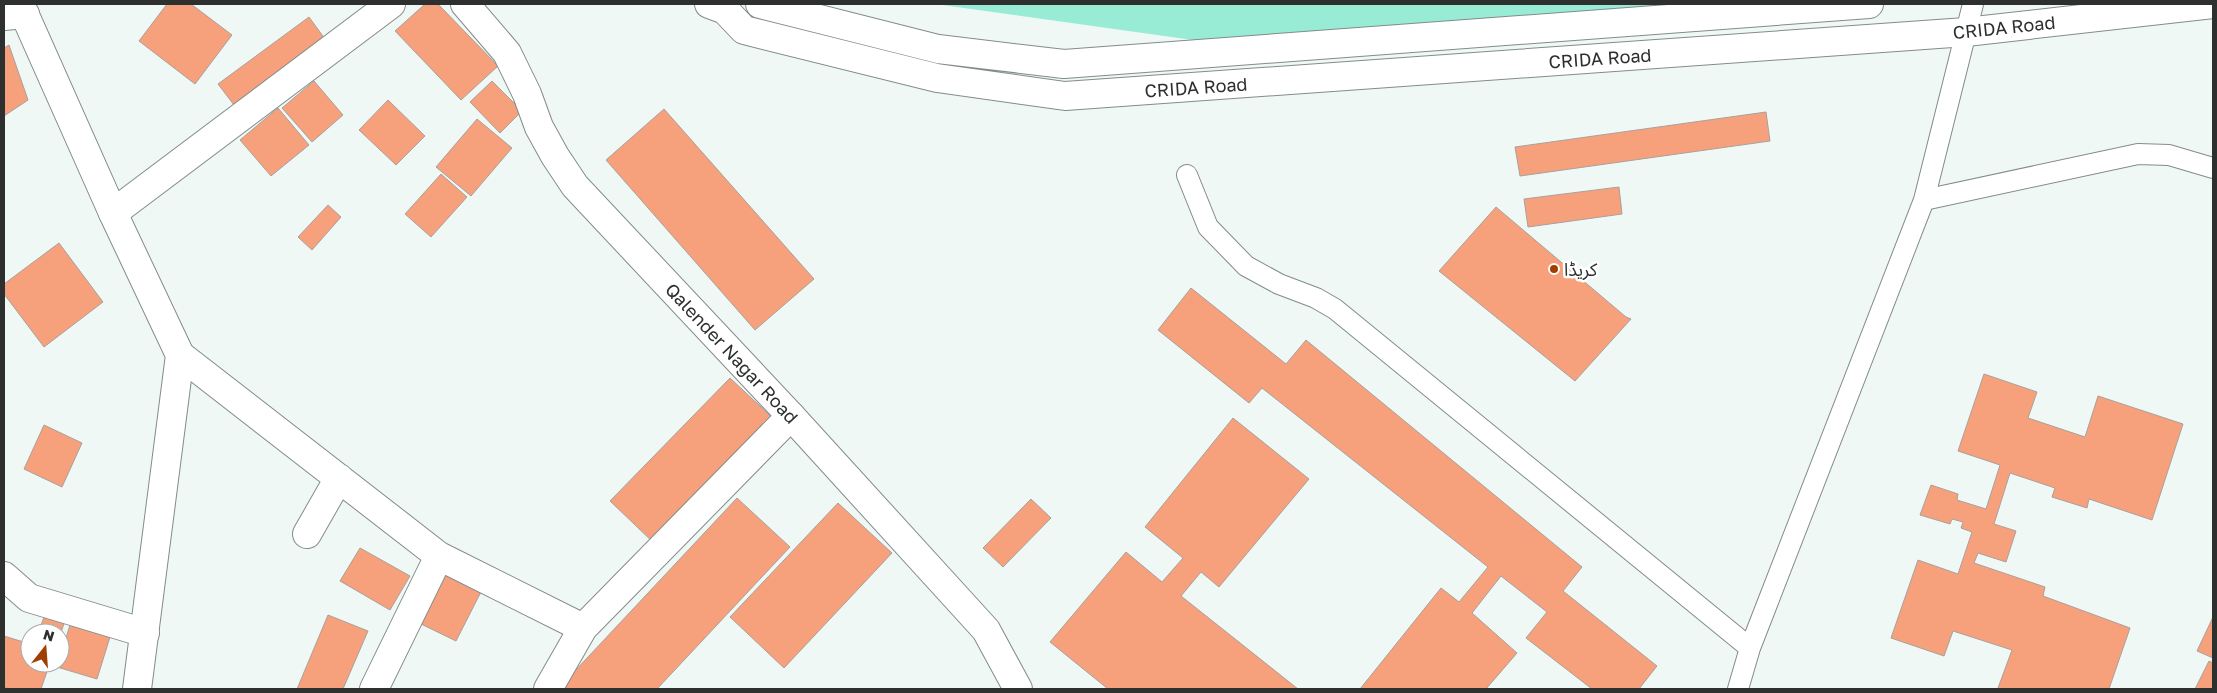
<svg xmlns="http://www.w3.org/2000/svg" width="2217" height="693" font-family="'Golos Text','Noto Sans Arabic',sans-serif">
  <rect width="100%" height="100%" fill="#eff8f5"/>
  <!-- green -->
  <path fill="#98ecd6" d="M935,4H1675L1200,41Z"/>
  <!-- building -->
  <path fill="#f6a17c" stroke="#a9a09d" d="M167,4H191L232,35L195,84L139,41Z
    M425,4H438L498,66L461,100L395,31Z
    M309,17L328,43L237,109L218,84Z
    M9,45L28,100L4,116V48Z
    M314,81L343,115L312,142L282,108Z
    M492,81L522,111L500,133L470,102Z
    M388,100L425,136L396,165L359,130Z
    M278,108L309,145L271,176L240,140Z
    M664,109L814,279L755,330L606,160Z
    M1766,112L1770,141L1520,176L1515,147Z
    M477,119L512,148L471,196L436,167Z
    M441,174L467,197L431,237L405,214Z
    M1619,187L1622,214L1528,227L1524,199Z
    M328,205L341,217L312,250L298,237Z
    M1496,207L1626,317L1631,319L1575,381L1439,271Z
    M59,243L103,302L44,347L4,294V284Z
    M1191,288L1286,364L1306,340L1582,567L1563,591L1657,666L1639,689H1592L1526,638L1547,612L1501,576L1472,613L1517,653L1486,689H1360L1441,588L1459,602L1488,567L1262,388L1249,403L1158,330Z
    M1984,374L2037,392L2028,418L2085,437L2098,396L2183,424L2152,520L2089,499L2087,508L2052,497L2055,488L2010,473L1994,524L2016,531L2006,562L1978,553L1974,563L2045,587L2043,596L2130,628L2109,689H2001L1998,688L2012,650L1953,631L1944,656L1891,638L1918,560L1958,574L1972,532L1961,528L1963,522L1952,519L1950,524L1920,515L1931,485L1958,494L1957,500L1986,509L2000,465L1958,451Z
    M730,378L776,421L656,545L610,501Z
    M1233,418L1309,479L1219,587L1201,572L1181,596L1298,689H1108L1050,642L1126,552L1162,582L1183,558L1145,527Z
    M44,425L82,443L62,487L24,469Z
    M737,498L790,547L657,689H558Z
    M1031,499L1051,518L1003,567L983,548Z
    M838,503L892,553L784,668L730,617Z
    M360,548L410,576L390,610L340,581Z
    M446,569L483,588L456,641L419,623Z
    M46,612L66,618L60,635V633H38Z
    M328,615L368,631L343,689H297Z
    M2213,617V658L2197,651Z
    M70,625L110,637L97,679L57,667Z
    M4,636L30,644V663H50L41,689H9L4,687Z
    M2209,661L2213,663V689H2195Z"/>
  <g fill="none" stroke-linecap="round" stroke-linejoin="round">
    <!-- lane casing -->
    <g stroke="#838c89" stroke-width="22">
      <path id="lane" d="M1187,175L1208,227L1246,266L1279,284L1316,298L1335,309L1750,648L1924,200L1973,4
        M1924,200L2138,154L2169,155L2213,168
        M1738,689L1750,648"/>
    </g>
    <!-- street casing -->
    <g stroke="#838c89" stroke-width="30">
      <path id="street" d="M4,16L25,14
        M113,213L391,4
        M180,355L439,556L374,689
        M307,534L339,478
        M439,556L583,628
        M4,576L29,598L145,633
        M548,689L583,628L791,416"/>
    </g>
    <!-- secondary casing -->
    <g stroke="#838c89" stroke-width="30">
      <path id="secondary" d="M20,4L113,213L180,355L137,689
        M465,4L507,53L527,94L539,127L555,156L575,186L791,416L986,630L1018,689
        M709,4L725,10L744,30L937,78L1065,96L1966,32L2213,4
        M760,4L938,49L1064,64L1869,4"/>
    </g>
    <!-- lane -->
    <use href="#lane" stroke="#fff" stroke-width="20"/>
    <!-- street -->
    <use href="#street" stroke="#fff" stroke-width="28"/>
    <!-- secondary -->
    <use href="#secondary" stroke="#fff" stroke-width="28"/>
  </g>
  <!-- markers -->
  <circle fill="#a03e00" stroke="#fff" stroke-width="2" cx="1554" cy="269" r="5"/>
  <g text-anchor="middle" dominant-baseline="central" stroke-width="5" stroke-linejoin="round" paint-order="stroke">
    <!-- street labels -->
    <g font-size="18" fill="#2d302f" stroke="#fff">
      <text transform="translate(2004 27) rotate(-6)">CRIDA Road</text>
      <text transform="translate(1600 58) rotate(-4)">CRIDA Road</text>
      <text transform="translate(1196 87) rotate(-4)">CRIDA Road</text>
      <text transform="translate(732 353) rotate(47)">Qalender Nagar Road</text>
    </g>
    <!-- poi labels -->
    <g font-size="18" fill="#2d302f" stroke="#fff" text-anchor="start">
      <text x="1564" y="269">کریڈا</text>
    </g>
  </g>
  <!-- border -->
  <rect width="2217" height="693" fill="none" stroke="#2d302f" stroke-width="10"/>
  <!-- north arrow -->
  <g transform="translate(45 648) rotate(17)"><circle r="24" fill="#ffffff" stroke="#abacac"/>
  <path d="M0-4L9 19L0 12L-9 19Z" fill="#a03e00"/>
  <text y="-8" font-size="14" font-weight="bold" text-anchor="middle" fill="#2d302f">N</text>
  </g>
</svg>
